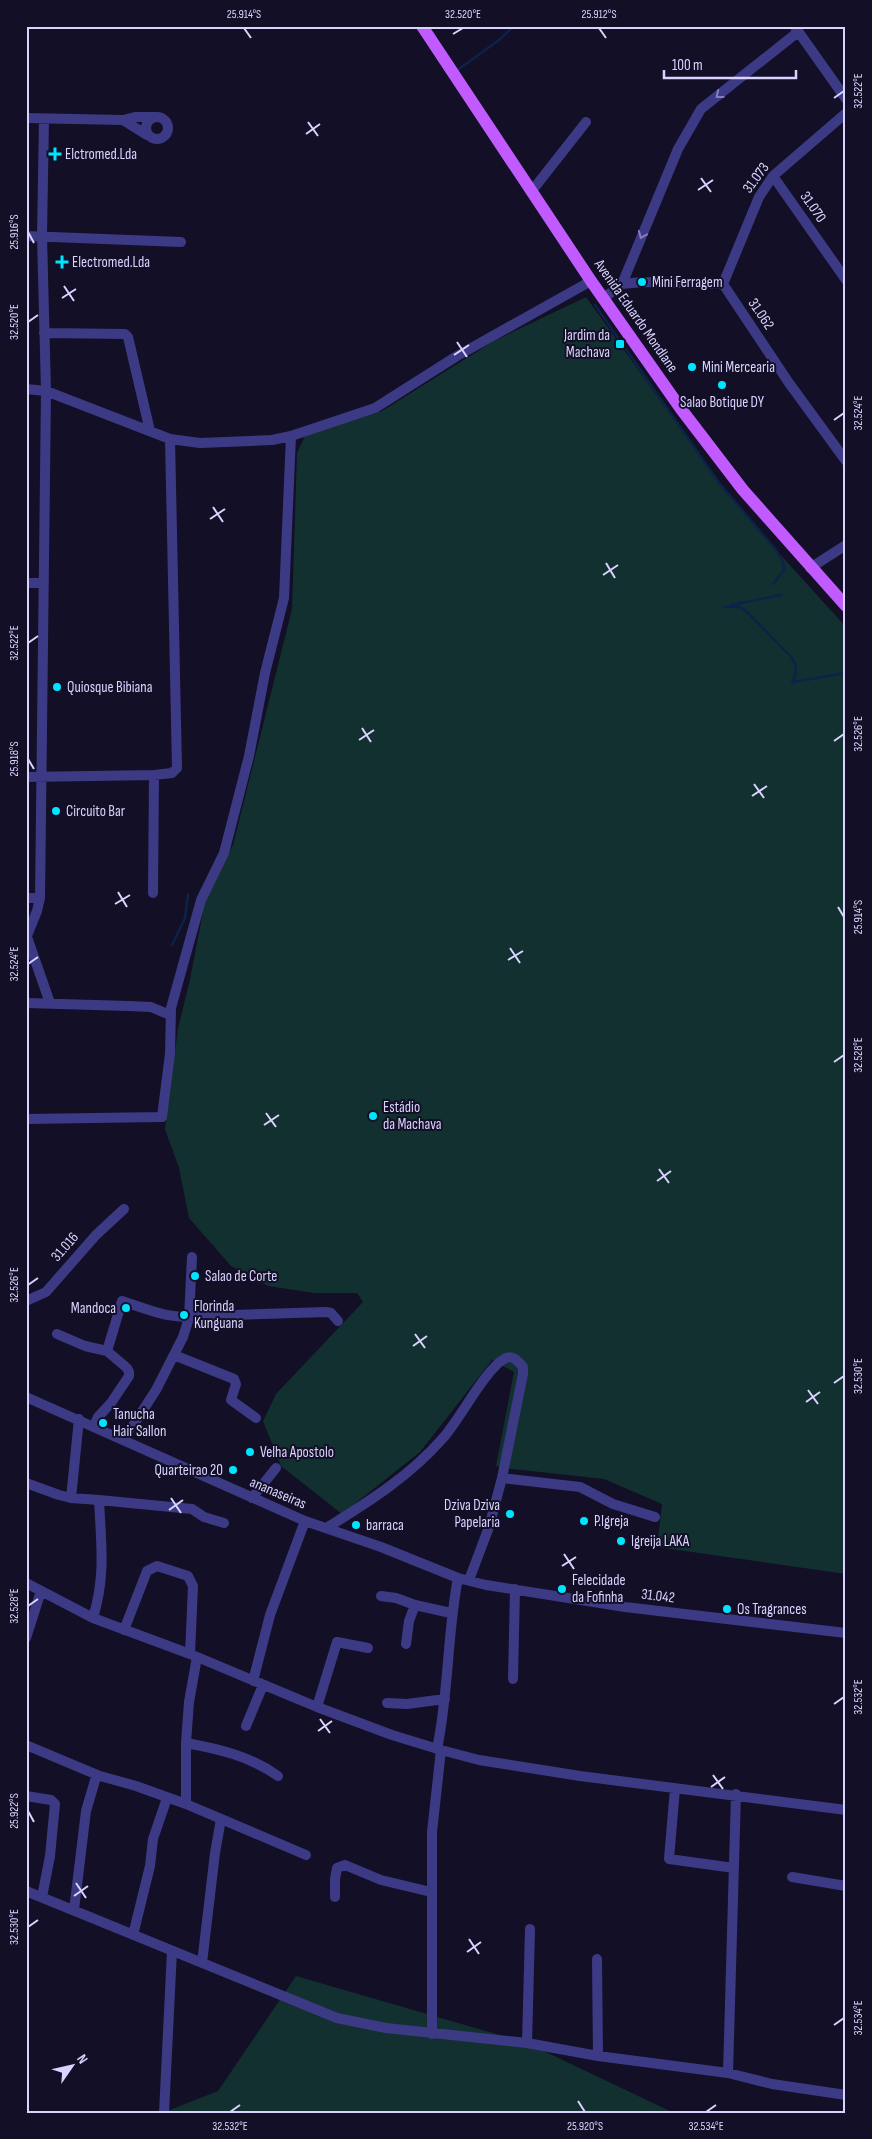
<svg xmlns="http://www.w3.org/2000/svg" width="872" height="2139" font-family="'Sofia Sans Condensed',sans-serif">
  <rect width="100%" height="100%" fill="#130f26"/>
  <!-- green -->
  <path fill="#12302f" d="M586,297L719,482L767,540L846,627V1574L657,1547L662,1504L604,1479L503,1468L496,1466L514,1372L492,1360L420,1452L342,1514L281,1466L263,1421L276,1394L363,1302L357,1293H314L268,1286L231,1266L189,1218L179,1168L165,1129L178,1029L190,979L203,912V900L233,845L292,609L297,453L305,436L382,411L494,341Z
    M296,1976L527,2043L674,2113H162L218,2091Z"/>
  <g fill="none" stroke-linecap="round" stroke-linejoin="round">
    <!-- stream -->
    <path stroke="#0c2248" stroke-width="2.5" d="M459,69L499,40L514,26
      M595,305L720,484L777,551L783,562L784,570L773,584
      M731,605L781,595
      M725,607H740L747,612L791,657C798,666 797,673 792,683
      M793,682L846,673
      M172,945L185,918L188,894"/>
    <!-- minor -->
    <path stroke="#3d3a85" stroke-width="10" d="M795,27L846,99
      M146 128a11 11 0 1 1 22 0a11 11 0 1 1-22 0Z
      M26,118L123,120L135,117H154
      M123,120L147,135
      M773,176L846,280
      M531,192L586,122
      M26,236L181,242
      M622,284L678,149L701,109L798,32
      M723,284L759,197L773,176L846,113
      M604,298L622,284L642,282L723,284L789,383L846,461
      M44,333L125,334L128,337L150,431
      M26,389L46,391L170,439L200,443L272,440L291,436L375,408L457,356L591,281
      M810,568L846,545
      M26,583H44
      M26,777L154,775L172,773L177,768L170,439
      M153,893L154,775
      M26,898H40
      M27,937L50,1003
      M26,938L37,911L40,898L46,391L42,236L44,119
      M26,1003L129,1006L151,1007L170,1015
      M26,1119L162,1117L170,1054L171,1008L201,900L224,853L249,756L265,673L284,598L291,436
      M26,1301L46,1292L96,1235L124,1209
      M57,1334L85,1346L107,1351
      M174,1355L234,1379L236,1384L231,1400L256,1418
      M26,1397L305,1521L381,1547L458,1578L486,1585L625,1607L846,1633
      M79,1419L71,1498L99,1500C101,1543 106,1575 93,1618
      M94,1426L98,1417L111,1403L129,1376V1372L127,1368L107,1351L122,1301C153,1311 169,1320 202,1316L326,1312L331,1313L338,1321
      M122,1439L134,1424L156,1390L183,1337L189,1318L192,1257
      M502,1478L580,1487L613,1504L655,1517
      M26,1483L59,1495L71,1498
      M252,1498L276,1468
      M99,1500L192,1509L204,1517L224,1523
      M328,1527C370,1501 411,1475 443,1438C460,1419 485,1370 504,1359C512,1354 518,1361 523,1367V1374L502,1478L489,1527L469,1580
      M26,1583L93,1618L190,1654L317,1707L392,1735L441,1750L479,1760L580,1776L846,1810
      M381,1596L396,1598L415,1605
      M124,1630L147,1571L157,1566L188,1576L193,1586L190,1654
      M26,1638L41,1591
      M406,1644L409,1621L415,1605L451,1613
      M513,1679L515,1589
      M253,1681L270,1615L305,1521
      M387,1703L407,1704L445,1699
      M317,1707L337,1642L368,1648
      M246,1726L263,1685
      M186,1743C219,1749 250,1756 278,1776
      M26,1745L100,1776
      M437,1749C449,1692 447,1634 458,1578
      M675,1788L669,1859L734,1868
      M26,1796L51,1800L55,1804L50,1856L42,1897
      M186,1804V1743L189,1702L197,1657
      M792,1877L846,1886
      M26,1891L337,2018L386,2028L527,2043L598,2056L728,2073L772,2084L846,2095
      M335,1897V1879L337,1868L345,1865L381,1880L431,1892
      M74,1910L86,1811L96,1777L100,1776L136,1786L186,1804L306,1855
      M133,1935L150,1866L153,1839L167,1798
      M597,1959L598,2056
      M202,1963L215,1853L221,1819
      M432,2034V1832L441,1750
      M527,2043L530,1929
      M728,2073L736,1794
      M164,2113L172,1951"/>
    <!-- major -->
    <path stroke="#c25bff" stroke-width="12" d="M422,26L591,281L681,409L743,490L846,606"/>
  </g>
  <!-- one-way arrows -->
  <defs><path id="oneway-chevron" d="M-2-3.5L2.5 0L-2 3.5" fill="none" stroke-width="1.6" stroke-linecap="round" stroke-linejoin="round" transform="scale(1.25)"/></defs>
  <g stroke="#837fbc">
    <use href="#oneway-chevron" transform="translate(719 95) rotate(142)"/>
    <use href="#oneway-chevron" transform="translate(642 235) rotate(112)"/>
  </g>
  <!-- ticks -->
  <path fill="none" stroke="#d9d4ff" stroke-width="2" d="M244,28L251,38M599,28L606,38M453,34L463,28M834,98L844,91M308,122L318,136M306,134L320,124M701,178L711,192M698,190L713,180M28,232L34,243M64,286L74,301M62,298L76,289M28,322L38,315M457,342L467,357M454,355L469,345M834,420L844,413M213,507L223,522M210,519L225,509M606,563L615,578M603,575L618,565M28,643L38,636M362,728L371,742M359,740L374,730M834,741L844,734M28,759L34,769M754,784L764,798M752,796L767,786M118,892L127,907M115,904L130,895M838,907L844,917M510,948L520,963M508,960L523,951M28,964L38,957M834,1062L844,1055M266,1113L276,1127M264,1125L279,1115M659,1169L669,1183M657,1181L671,1171M28,1285L38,1278M415,1334L425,1348M413,1346L427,1336M834,1383L844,1376M808,1390L818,1404M806,1402L820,1392M171,1498L181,1513M169,1510L183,1500M564,1554L574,1569M562,1566L576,1557M28,1606L38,1599M834,1704L844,1697M320,1719L330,1733M318,1731L332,1721M713,1775L723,1789M711,1787L725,1777M28,1811L34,1822M76,1883L86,1898M74,1896L88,1886M28,1927L38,1920M469,1939L479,1954M467,1952L481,1942M834,2025L844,2018M578,2101L585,2112M230,2112L240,2105M706,2112L716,2105"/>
  <!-- markers -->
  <g fill="#00e5ff" stroke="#130f26" stroke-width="2">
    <path d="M52.5 146.5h5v5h5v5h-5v5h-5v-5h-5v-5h5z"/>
    <path d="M59.5 254.5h5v5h5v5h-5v5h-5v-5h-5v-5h5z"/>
    <circle cx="642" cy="282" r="5"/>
    <rect x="615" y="339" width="10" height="10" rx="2.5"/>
    <circle cx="692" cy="367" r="5"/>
    <circle cx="722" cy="385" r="5"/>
    <circle cx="57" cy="687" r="5"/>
    <circle cx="56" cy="811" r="5"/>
    <circle cx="373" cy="1116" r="5"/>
    <circle cx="195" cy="1276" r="5"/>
    <circle cx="126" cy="1308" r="5"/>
    <circle cx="184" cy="1315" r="5"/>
    <circle cx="103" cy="1423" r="5"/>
    <circle cx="250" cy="1452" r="5"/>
    <circle cx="233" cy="1470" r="5"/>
    <circle cx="510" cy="1514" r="5"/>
    <circle cx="584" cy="1521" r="5"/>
    <circle cx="356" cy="1525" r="5"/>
    <circle cx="621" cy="1541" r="5"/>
    <circle cx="562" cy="1589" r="5"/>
    <circle cx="727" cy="1609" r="5"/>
  </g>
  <g text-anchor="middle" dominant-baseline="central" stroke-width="4" stroke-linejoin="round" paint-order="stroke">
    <!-- poi labels -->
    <g font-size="15" fill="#d9d4ff" stroke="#130f26" text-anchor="start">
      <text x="65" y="154">Elctromed.Lda</text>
      <text x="72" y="262">Electromed.Lda</text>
      <text x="652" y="282">Mini Ferragem</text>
      <text x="610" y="335" text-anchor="end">Jardim da<tspan x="610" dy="17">Machava</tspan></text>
      <text x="702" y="367">Mini Mercearia</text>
      <text x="722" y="402" text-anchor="middle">Salao Botique DY</text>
      <text x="67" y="687">Quiosque Bibiana</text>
      <text x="66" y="811">Circuito Bar</text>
      <text x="383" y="1107">Estádio<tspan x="383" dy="17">da Machava</tspan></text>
      <text x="205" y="1276">Salao de Corte</text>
      <text x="194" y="1306">Florinda<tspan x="194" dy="17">Kunguana</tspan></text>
      <text x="116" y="1308" text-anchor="end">Mandoca</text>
      <text x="113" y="1414">Tanucha<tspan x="113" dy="17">Hair Sallon</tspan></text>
      <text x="260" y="1452">Velha Apostolo</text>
      <text x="223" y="1470" text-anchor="end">Quarteirao 20</text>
      <text x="500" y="1505" text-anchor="end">Dziva Dziva<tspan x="500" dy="17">Papelaria</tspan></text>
      <text x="594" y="1521">P.Igreja</text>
      <text x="366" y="1525">barraca</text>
      <text x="631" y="1541">Igreija LAKA</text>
      <text x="572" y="1580">Felecidade<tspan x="572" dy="17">da Fofinha</tspan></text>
      <text x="737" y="1609">Os Tragrances</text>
    </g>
    <!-- street labels -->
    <g font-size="15" fill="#d9d4ff" stroke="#130f26">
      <text transform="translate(756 178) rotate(-54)">31.073</text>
      <text transform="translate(813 207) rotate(55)">31.070</text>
      <text transform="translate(761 314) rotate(56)">31.062</text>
      <text transform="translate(636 316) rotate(55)">Avenida Eduardo Mondlane</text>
      <text transform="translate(65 1247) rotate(-49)">31.016</text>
      <text transform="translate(278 1493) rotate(23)">ananaseiras</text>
      <text transform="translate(658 1596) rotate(7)">31.042</text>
    </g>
  </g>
  <!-- border -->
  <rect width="872" height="2139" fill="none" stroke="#130f26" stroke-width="55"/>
  <!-- north arrow -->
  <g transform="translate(72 2066) rotate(56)" stroke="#130f26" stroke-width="4" paint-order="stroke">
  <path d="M0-4L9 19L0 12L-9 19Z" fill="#d9d4ff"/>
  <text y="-8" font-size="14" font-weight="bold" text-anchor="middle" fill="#d9d4ff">N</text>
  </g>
  <!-- scale -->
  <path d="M664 70v8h132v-8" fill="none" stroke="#d9d4ff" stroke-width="2.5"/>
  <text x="672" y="70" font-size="15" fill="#d9d4ff" stroke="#130f26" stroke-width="4" paint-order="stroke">100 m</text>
  <rect x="28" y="28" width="816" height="2084" fill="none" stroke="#d9d4ff" stroke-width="2"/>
  <g font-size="12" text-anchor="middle" fill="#d9d4ff">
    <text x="244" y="18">25.914°S</text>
    <text x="463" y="18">32.520°E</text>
    <text x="599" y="18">25.912°S</text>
    <text transform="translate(858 91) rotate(-90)" y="4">32.522°E</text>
    <text transform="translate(14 232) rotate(-90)" y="4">25.916°S</text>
    <text transform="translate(14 322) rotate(-90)" y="4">32.520°E</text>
    <text transform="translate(858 413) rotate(-90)" y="4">32.524°E</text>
    <text transform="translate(14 643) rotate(-90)" y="4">32.522°E</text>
    <text transform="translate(858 734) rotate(-90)" y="4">32.526°E</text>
    <text transform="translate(14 759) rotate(-90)" y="4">25.918°S</text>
    <text transform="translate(858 917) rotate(-90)" y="4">25.914°S</text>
    <text transform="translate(14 964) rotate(-90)" y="4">32.524°E</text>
    <text transform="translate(858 1055) rotate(-90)" y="4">32.528°E</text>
    <text transform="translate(14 1285) rotate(-90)" y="4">32.526°E</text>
    <text transform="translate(858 1376) rotate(-90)" y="4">32.530°E</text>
    <text transform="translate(14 1606) rotate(-90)" y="4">32.528°E</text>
    <text transform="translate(858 1697) rotate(-90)" y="4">32.532°E</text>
    <text transform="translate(14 1811) rotate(-90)" y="4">25.922°S</text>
    <text transform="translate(14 1927) rotate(-90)" y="4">32.530°E</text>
    <text transform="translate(858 2018) rotate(-90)" y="4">32.534°E</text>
    <text x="230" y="2130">32.532°E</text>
    <text x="585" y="2130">25.920°S</text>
    <text x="706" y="2130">32.534°E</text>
  </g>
</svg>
